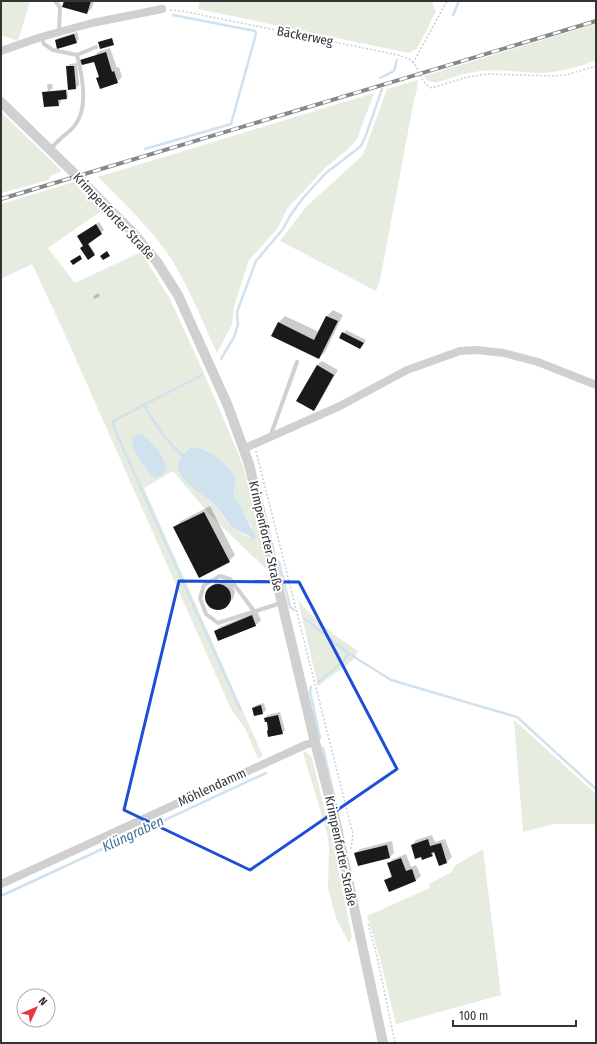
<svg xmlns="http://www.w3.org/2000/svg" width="597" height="1044" font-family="'Fira Sans Condensed',sans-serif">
  <rect width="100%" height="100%" fill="#fff"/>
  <!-- green -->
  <path fill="#e6ecdf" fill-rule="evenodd" d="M1,1H30L18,41L1,35Z
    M200,1H433V5L436,11L417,49L409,53L198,9Z
    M596,24V60C576,68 558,73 537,73C518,72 500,69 481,71C474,72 467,73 460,75C450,77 431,89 424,76Z
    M418,80L417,89L414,100L380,280L376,291L280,241L306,207L363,155L387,89Z
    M374,93L357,139L348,149L325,168L287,209L277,229L249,260L234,306L232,324L217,353C202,321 189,287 170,257C150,227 123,203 98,177Z
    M1,111L7,118L62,171L52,175L48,180L1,193Z
    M74,182L101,211L48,248L75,283L141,252L170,299L203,371L238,453L244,469L269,572L210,515L173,471L144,488L263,756L258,759L246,730L231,709L63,330L32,264L1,279V204ZM150,440L162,458L167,467L154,478L144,466ZM191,447C210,448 220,460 232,473L233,495L240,504L245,516L252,527L251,538L242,534L227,522L216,506L203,495L180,460Z
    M298,600C315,621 335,636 358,651L353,660L318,686Z
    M514,720L596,794V824H554L523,832Z
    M303,751L309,754L312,758L334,848L352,937L349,943L336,918L328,888L329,848L327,832L305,760Z
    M483,849L501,995L396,1024L379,955L367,916L430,888L429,884L452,872L454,866Z"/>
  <!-- water -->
  <path fill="#cfe2ee" d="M138,434C152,437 161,455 167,467C165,474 161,477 154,478C145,468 132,453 132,438Z
    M191,447C210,448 225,463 236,477L233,495L240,504L245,516L256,537L254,540C248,534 239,533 233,527C225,521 222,512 215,505C205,495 177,481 178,465C179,458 187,452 191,447Z"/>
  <!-- shadow -->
  <path fill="#0003" d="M65,1H94L92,8L87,13Z
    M77,32L79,39L76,42L56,41L59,38Z
    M110,48L117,68L119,67L122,77L117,82L97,78L100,75L95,60H81L95,56L98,52Z
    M77,63L79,85L76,88L67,67L70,64Z
    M48,84H52L53,88L49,91L67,89L68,97L61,99V102L58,105L44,94L48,91L47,85Z
    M99,222L104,230L88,242L95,253L94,254L84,246L78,236Z
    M98,293L100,296L95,299L93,297Z
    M333,310L343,315L325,352L319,358L272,335L279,322L285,316L319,332L327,316Z
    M346,330L366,340L360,348L341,338Z
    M322,361L338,370L318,405L313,410L297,401L317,365Z
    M210,506L235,555L229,561L174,527L181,521Z
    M221,580L225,581L232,584L235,592L233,599L221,609H217L210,607L206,600V596L209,589L214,584Z
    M257,611L261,620L256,625L219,640L215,631L220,627Z
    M264,703L266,710L263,713L253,708L256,705Z
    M280,712L285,730L282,733L269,729L267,720L265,718L268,715Z
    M432,835L435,842L445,839L452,857L447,862L440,864L436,852L432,855L412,845L416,840Z
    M392,841L394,853L390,857L355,854L360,849Z
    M406,854L411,867L416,865L421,876L416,880L389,891L385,881L392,875L388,864L393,859Z"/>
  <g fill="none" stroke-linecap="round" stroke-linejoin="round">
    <!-- stream -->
    <path stroke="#cfe2ee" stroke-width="2.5" d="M453,15L459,1
      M380,78L394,71L397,60
      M145,149L231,124L256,34L255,31L173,15
      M221,359L234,337L238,324L237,312L256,261L283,229L290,216L303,198L326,173L361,146L366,135L382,89
      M202,375L113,421L114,428L240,709
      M144,405C155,425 166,441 183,456
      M279,562L290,607L294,610
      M305,619L348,653L391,680L517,717L596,789
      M318,682L344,661L348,653
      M311,687L310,691L320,738
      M323,748L337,809
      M1,896L266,773"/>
  </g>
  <!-- building -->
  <path fill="#1a1a1a" d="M64,1H91L87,14L62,7Z
    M74,34L77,43L57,49L55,40Z
    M112,38L114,45L100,49L98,42Z
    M106,52L112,72L114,71L118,83L100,89L96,78L99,77L94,62L82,65L80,60Z
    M66,66H74L76,89L68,90Z
    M66,90L67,99L58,100L59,106L44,107L42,92Z
    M96,224L102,234L88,244L95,255L88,260L80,248L83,246L77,236Z
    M107,251L110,256L103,260L100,256Z
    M80,255L82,259L73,265L70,261Z
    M326,316L338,321L319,359L271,336L278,322L314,340Z
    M342,332L364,343L360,349L339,338Z
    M317,365L334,375L314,411L296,401Z
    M204,512L230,562L199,578L173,527Z
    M205 597a13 13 0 1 1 26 0a13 13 0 1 1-26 0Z
    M252,615L256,626L218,641L214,631Z
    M261,705L263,714L254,716L252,708Z
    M278,715L283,734L268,737L267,731L268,730L267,722H265L264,718Z
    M428,839L430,846L441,843L447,863L439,866L434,852L431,853L433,856L422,860L421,857L415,859L411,845Z
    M387,845L390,858L358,866L354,853Z
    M401,858L406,871L412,869L416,881L389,892L384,880L392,877L387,863Z"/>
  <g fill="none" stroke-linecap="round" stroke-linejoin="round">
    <!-- path -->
    <path stroke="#cdcdcd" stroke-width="1.5" stroke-dasharray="2 2" stroke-linecap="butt" d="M170,10L182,11L398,55C404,57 409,58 413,62C420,71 420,83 432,88L467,77L488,74L550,76L566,75L596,66
      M413,63L447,1
      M256,451L353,834L351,849
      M368,924L377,956L395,1043"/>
    <!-- service -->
    <path stroke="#d0d0d0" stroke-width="4" d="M55,1L60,7L59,32
      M41,37L44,44L53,50L77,55L96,47
      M51,149C53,146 56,143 59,140C64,135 71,131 75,125C89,108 82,74 77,55
      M270,437L297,362
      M254,611L230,579L220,576L204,585L200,598L206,614L218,623L281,603"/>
    <!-- minor -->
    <path stroke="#d0d0d0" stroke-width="8" d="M1,51L41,37L92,23L162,9
      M243,449L340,406L407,370L460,351L477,350L504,353L538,362L596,385
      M1,884L305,745L315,742"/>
    <!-- tertiary -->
    <path stroke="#d0d0d0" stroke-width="10" d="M1,102L77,176L134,234L157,262L178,295L228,406L249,464L315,742L336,823L383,1043"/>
    <!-- rail casing -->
    <g stroke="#888" stroke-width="4">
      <path id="rail" d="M1,199L596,21"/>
    </g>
    <!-- rail -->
    <use href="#rail" stroke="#fff" stroke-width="2.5" stroke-dasharray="8" stroke-linecap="butt"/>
  </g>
  <!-- marked area -->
  <path fill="none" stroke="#1d4ed8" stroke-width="3" stroke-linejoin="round" d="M179,581L299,582L397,769L250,870L124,810Z"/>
  <g text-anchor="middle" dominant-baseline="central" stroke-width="4" stroke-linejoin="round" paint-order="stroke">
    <!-- street labels -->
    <g font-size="13" fill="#333" stroke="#fff">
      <text transform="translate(305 36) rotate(11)">Bäckerweg</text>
      <text transform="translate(114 216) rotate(47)">Krimpenforter Straße</text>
      <text transform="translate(266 536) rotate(77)">Krimpenforter Straße</text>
      <text transform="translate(212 787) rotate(-25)">Möhlendamm</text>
      <text transform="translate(341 851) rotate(78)">Krimpenforter Straße</text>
    </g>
    <!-- water labels -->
    <g font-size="14" font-style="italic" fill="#3f7597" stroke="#fff">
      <text transform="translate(133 834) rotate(-25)">Klüngraben</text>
    </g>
  </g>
  <!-- border -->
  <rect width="597" height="1044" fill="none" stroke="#333333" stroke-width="4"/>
  <!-- north arrow -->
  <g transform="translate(36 1008) rotate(46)"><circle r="19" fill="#ffffff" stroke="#adadad"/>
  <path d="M0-3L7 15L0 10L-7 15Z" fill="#e63946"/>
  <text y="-6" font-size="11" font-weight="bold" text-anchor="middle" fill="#333333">N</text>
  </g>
  <!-- scale -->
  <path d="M453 1020v6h123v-6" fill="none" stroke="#333333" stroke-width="2"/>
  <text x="459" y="1020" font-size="12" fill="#333333" stroke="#ffffff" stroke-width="3" paint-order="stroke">100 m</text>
</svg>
